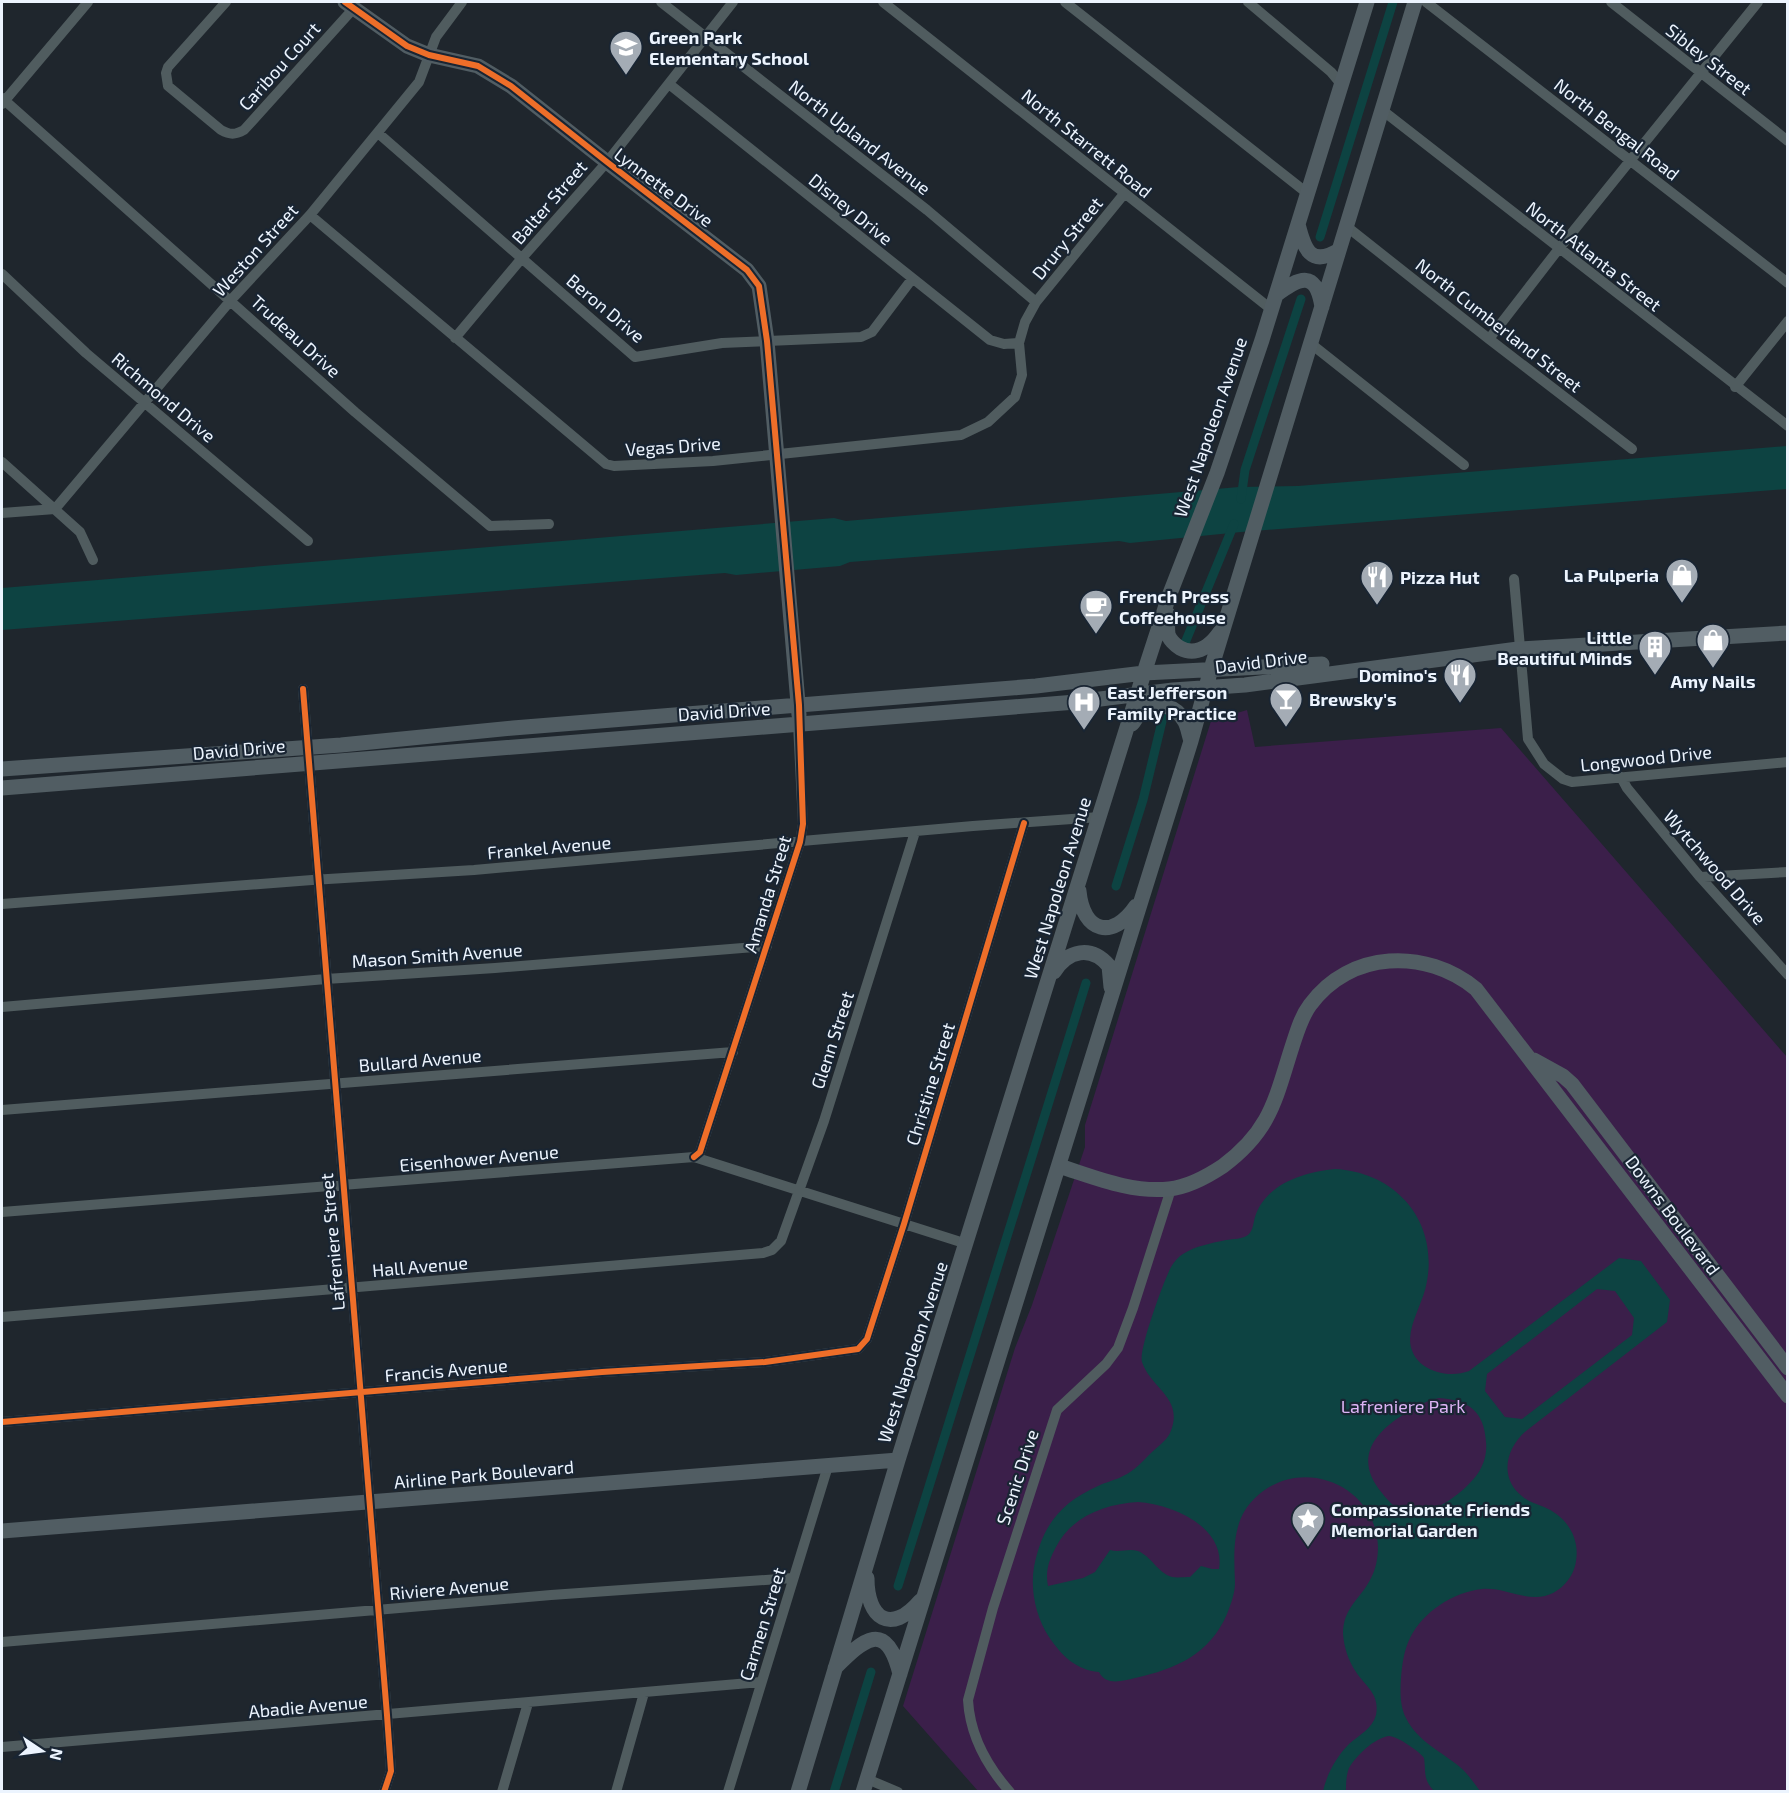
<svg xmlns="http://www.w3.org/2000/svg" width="1789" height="1793" font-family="'Exo 2',sans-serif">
  <rect width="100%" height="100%" fill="#1f262d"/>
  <!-- green -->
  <path fill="#3b1f4a" d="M1247,710L1255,747L1501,728L1787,1057V1791H978L903,1706L1015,1348L1032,1305L1085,1147V1125L1211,721Z"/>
  <!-- water -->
  <path fill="#0d4342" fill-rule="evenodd" d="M1787,446V489L1241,532L1130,543L1119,541L850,562L840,566L736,575L725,573L2,630V588L834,518L846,521L1239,487L1298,486Z
    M1335,1169C1395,1172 1438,1220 1427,1281C1424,1301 1411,1319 1410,1339C1410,1369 1446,1380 1469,1371L1619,1258L1641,1261L1670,1300L1667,1322L1526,1431C1505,1449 1499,1479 1523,1497C1529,1502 1537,1504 1544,1507C1566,1516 1580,1537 1576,1561C1574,1577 1561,1592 1545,1596C1524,1601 1504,1587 1482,1589C1453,1592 1423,1612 1410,1638C1404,1650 1402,1665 1401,1678C1400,1692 1400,1706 1406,1718C1417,1741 1442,1752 1460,1767C1468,1774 1474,1783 1480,1791H1434C1423,1780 1426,1772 1424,1758C1419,1751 1397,1736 1389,1736C1374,1738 1356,1756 1349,1768C1346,1776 1346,1784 1346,1791H1323C1327,1774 1336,1757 1349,1744C1359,1735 1372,1729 1376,1715C1380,1694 1366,1687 1356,1672C1348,1660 1344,1647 1343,1634C1343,1607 1361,1599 1371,1578C1376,1569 1378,1557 1378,1547C1376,1484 1300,1454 1255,1498C1231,1521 1234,1553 1235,1583C1235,1593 1231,1604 1227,1614C1210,1654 1176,1669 1135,1678C1122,1681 1106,1686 1099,1672C1076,1670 1062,1656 1049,1637C1036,1617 1030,1590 1034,1567C1042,1526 1060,1503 1098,1486C1106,1482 1116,1480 1123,1476C1134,1471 1143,1461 1151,1453C1157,1447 1166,1441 1170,1433C1185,1398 1151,1389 1142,1362C1138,1351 1164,1280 1171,1267C1174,1262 1178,1257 1183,1254C1195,1246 1212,1243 1226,1240C1233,1239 1243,1239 1248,1235C1254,1230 1253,1221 1256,1214C1268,1183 1305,1172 1335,1169ZM1597,1289L1615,1291L1634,1318L1632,1335L1522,1419L1505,1417L1485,1391L1487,1374ZM1439,1398C1469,1400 1484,1411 1486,1442C1487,1450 1485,1461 1481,1468C1471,1488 1434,1516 1411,1513C1397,1511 1390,1503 1382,1493C1353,1459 1374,1432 1406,1413C1417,1407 1427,1400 1439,1398ZM1138,1502C1172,1504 1226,1527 1219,1569H1212L1201,1566L1190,1577C1185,1577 1177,1578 1172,1577C1158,1573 1151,1556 1138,1551C1128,1548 1120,1553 1110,1550L1095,1572L1083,1578L1048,1586C1045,1571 1049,1560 1056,1547C1072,1516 1105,1504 1138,1502Z"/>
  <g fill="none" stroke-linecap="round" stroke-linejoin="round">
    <!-- canal -->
    <path stroke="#0d4342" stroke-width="9" d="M1320,237L1393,2
      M1241,499L1245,470L1301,299
      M1185,643L1234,524
      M1116,886L1143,800L1164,713
      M898,1586L1086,983
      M834,1792L871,1672"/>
    <!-- street -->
    <path stroke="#505c5f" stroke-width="10" d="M226,2L168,67L166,73L168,86L221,130C230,135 235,135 244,130L354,8
      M661,2L927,210L1036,302
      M883,2L1271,309
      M1065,2L1307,193
      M1248,2L1331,72L1341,84
      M1426,2L1788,283
      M1611,2L1788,141
      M669,84L990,340L1004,344L1019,343
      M2,98L355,412L490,526L549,524
      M2,104L88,2
      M1382,110L1788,426
      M378,133L635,357L722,343L861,337L872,332L912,279
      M310,215L606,464L614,466L713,461L961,435L988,422L1015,397L1022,375L1019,343L1025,322L1036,302L1124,194
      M1346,226L1489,339L1632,449
      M2,274L86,353L308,541
      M455,338L522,258L607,162L733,2
      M1489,339L1554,255L1758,2
      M1310,343L1464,465
      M1735,387L1788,321
      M2,462L80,532L93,560
      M2,513L55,509L231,300L310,215L419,82L436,37L462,2
      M1514,579L1528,739L1544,764L1563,779L1572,782L1788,762
      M303,689L387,1715L391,1771L384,1792
      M1621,777L1627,788L1700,877L1788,975
      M1700,877L1788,872
      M2,904L312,880L474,870L973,826L1100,817
      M2,1007L326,979L495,968L767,946
      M2,1110L733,1052
      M694,1157L700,1152L800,842L803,824L798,724
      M2,1212L694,1157L967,1244
      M2,1317L763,1253L772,1250L781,1241L824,1121L915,832
      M2,1422L602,1372L765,1362L858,1349L867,1339L904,1224L1024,823
      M2,1642L551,1595L793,1578
      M2,1747L761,1682
      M867,1779L898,1792
      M502,1792L528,1703
      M616,1792L644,1693
      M728,1792L828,1466
      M1010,1792C986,1765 970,1736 968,1700L993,1608L1057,1410L1106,1364L1118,1348L1133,1308L1171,1189"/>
    <!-- secondary -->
    <path stroke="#515d63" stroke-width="15" d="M345,2L407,46L429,55L478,66L511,86L607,162L747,270L759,286L767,341L799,715
      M1298,224C1304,248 1310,268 1339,250
      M1276,295C1300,277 1316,270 1322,307
      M1168,614C1168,620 1167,628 1168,634C1169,639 1175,645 1180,648C1197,657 1211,645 1220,632
      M1132,724C1135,721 1137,715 1141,712C1155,699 1177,706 1185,722C1188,728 1189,735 1191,741
      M2,769L341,745L513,728L1036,686L1144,673L1322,664
      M2,788L1076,702L1173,690L1245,685L1518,649L1788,633
      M1079,891C1083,933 1113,940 1136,906
      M1054,972C1068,950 1091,945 1109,966L1111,987
      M1534,1060L1563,1076L1572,1084L1788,1368
      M1059,1166C1094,1177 1131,1193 1169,1189C1188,1187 1208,1176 1223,1166C1271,1130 1275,1100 1292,1047C1297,1032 1301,1017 1310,1005C1350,950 1426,948 1476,989L1788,1396
      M2,1531L898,1460
      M867,1578C867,1619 891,1635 920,1601
      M835,1668C864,1639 886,1619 900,1674
      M798,1792L898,1460L1144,673L1169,596L1217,473L1262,340L1367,2
      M863,1792L1191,741L1211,669L1415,2"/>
    <!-- cycleway casing -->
    <g stroke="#192533" stroke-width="10">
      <path id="cycleway" d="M345,2L407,46L429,55L478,66L511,86L607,162L747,270L759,286L767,341L799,705L803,824L800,842L700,1152L694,1157
        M303,689L387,1715L391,1771L384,1792
        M2,1422L602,1372L765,1362L858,1349L867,1339L904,1224L1024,823"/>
    </g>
    <!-- cycleway -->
    <use href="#cycleway" stroke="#ee6e29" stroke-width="6"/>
  </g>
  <!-- icons -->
  <defs>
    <g id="school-pin" transform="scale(1.725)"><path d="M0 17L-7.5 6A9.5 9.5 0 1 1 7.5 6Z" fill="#a4acb5" stroke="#192533"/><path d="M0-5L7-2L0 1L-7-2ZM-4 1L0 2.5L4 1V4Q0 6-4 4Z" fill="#fff"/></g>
    <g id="shop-pin" transform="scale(1.725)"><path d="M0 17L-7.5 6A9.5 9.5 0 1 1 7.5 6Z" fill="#a4acb5" stroke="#192533"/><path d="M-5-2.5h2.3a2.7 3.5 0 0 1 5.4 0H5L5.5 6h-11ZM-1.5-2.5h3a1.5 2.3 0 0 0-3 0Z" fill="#fff"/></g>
    <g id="restaurant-pin" transform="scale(1.725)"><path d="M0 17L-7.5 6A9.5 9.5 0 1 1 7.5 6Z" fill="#a4acb5" stroke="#192533"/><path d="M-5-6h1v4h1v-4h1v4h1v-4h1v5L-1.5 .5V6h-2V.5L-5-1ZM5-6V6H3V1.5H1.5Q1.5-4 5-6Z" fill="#fff"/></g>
    <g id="cafe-pin" transform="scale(1.725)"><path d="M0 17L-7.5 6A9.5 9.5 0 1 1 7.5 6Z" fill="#a4acb5" stroke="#192533"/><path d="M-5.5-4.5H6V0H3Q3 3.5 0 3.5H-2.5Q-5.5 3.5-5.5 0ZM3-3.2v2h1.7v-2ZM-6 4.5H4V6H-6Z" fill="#fff"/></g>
    <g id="building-pin" transform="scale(1.725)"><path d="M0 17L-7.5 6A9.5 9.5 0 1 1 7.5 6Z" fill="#a4acb5" stroke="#192533"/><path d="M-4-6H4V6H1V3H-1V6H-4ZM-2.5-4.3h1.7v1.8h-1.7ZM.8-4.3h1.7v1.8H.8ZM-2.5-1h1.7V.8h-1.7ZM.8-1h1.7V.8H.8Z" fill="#fff"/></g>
    <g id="bar-pin" transform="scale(1.725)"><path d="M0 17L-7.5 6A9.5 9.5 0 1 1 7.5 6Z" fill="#a4acb5" stroke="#192533"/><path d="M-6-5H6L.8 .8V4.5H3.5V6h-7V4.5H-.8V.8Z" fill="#fff"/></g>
    <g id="hospital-pin" transform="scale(1.725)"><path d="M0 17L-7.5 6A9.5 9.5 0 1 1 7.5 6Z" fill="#a4acb5" stroke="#192533"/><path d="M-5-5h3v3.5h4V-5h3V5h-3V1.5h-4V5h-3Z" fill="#fff"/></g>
    <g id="sight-pin" transform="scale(1.725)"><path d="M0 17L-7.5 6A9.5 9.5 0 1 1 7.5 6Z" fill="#a4acb5" stroke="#192533"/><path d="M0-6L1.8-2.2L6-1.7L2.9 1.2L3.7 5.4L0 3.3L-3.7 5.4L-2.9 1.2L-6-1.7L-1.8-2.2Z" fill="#fff"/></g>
  </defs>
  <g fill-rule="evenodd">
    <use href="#school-pin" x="626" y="47"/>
    <use href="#shop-pin" x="1682" y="575"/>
    <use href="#restaurant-pin" x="1377" y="577"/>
    <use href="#cafe-pin" x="1096" y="606"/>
    <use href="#shop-pin" x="1713" y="640"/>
    <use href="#building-pin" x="1655" y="647"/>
    <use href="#restaurant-pin" x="1460" y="675"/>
    <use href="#bar-pin" x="1286" y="699"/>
    <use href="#hospital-pin" x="1084" y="702"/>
    <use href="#sight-pin" x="1308" y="1519"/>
  </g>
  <g text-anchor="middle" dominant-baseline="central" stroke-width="4.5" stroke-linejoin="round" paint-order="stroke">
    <!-- poi labels -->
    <g font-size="18" font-weight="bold" fill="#ecf4fe" stroke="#192533" text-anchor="start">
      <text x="649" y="37">Green Park<tspan x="649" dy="21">Elementary School</tspan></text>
      <text x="1659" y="575" text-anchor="end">La Pulperia</text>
      <text x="1400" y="577">Pizza Hut</text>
      <text x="1119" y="596">French Press<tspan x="1119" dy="21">Coffeehouse</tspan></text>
      <text x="1632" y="637" text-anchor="end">Little<tspan x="1632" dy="21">Beautiful Minds</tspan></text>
      <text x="1437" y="675" text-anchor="end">Domino's</text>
      <text x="1713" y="681" text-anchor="middle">Amy Nails</text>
      <text x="1107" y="692">East Jefferson<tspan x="1107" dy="21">Family Practice</tspan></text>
      <text x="1309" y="699">Brewsky's</text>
      <text x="1331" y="1509">Compassionate Friends<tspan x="1331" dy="21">Memorial Garden</tspan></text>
    </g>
    <!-- street labels -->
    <g font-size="18" fill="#ecf4fe" stroke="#192533">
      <text transform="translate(1709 59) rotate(38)">Sibley Street</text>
      <text transform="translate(279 66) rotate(-48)">Caribou Court</text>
      <text transform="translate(1617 129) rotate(38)">North Bengal Road</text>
      <text transform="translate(860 137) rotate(38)">North Upland Avenue</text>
      <text transform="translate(1087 143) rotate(39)">North Starrett Road</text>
      <text transform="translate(664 187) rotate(37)">Lynnette Drive</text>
      <text transform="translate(549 202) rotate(-49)">Balter Street</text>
      <text transform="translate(851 209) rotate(39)">Disney Drive</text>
      <text transform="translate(1067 238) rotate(-51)">Drury Street</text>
      <text transform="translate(255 250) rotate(-48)">Weston Street</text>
      <text transform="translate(1594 256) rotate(38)">North Atlanta Street</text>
      <text transform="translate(606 308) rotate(40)">Beron Drive</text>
      <text transform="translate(1499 325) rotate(38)">North Cumberland Street</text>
      <text transform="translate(296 336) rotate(42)">Trudeau Drive</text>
      <text transform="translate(164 397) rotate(40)">Richmond Drive</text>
      <text transform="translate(1210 427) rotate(-71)">West Napoleon Avenue</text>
      <text transform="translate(673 446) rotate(-4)">Vegas Drive</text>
      <text transform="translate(1261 661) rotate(-7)">David Drive</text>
      <text transform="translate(724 711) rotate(-4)">David Drive</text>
      <text transform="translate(239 749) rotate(-5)">David Drive</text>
      <text transform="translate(1646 758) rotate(-6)">Longwood Drive</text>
      <text transform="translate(549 847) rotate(-5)">Frankel Avenue</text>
      <text transform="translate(1715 867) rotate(49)">Wytchwood Drive</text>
      <text transform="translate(1057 888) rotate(-73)">West Napoleon Avenue</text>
      <text transform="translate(767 894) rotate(-73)">Amanda Street</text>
      <text transform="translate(437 955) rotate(-4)">Mason Smith Avenue</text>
      <text transform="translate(832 1040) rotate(-72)">Glenn Street</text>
      <text transform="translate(420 1060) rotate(-5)">Bullard Avenue</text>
      <text transform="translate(930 1084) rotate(-73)">Christine Street</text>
      <text transform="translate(479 1158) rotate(-5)">Eisenhower Avenue</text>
      <text transform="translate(1673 1215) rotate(53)">Downs Boulevard</text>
      <text transform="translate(332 1242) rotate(-95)">Lafreniere Street</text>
      <text transform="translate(420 1266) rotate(-5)">Hall Avenue</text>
      <text transform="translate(912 1352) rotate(-72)">West Napoleon Avenue</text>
      <text transform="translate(446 1370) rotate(-5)">Francis Avenue</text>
      <text transform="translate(484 1474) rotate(-5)">Airline Park Boulevard</text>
      <text transform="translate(1017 1477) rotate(-72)">Scenic Drive</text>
      <text transform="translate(449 1588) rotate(-5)">Riviere Avenue</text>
      <text transform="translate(762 1624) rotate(-73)">Carmen Street</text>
      <text transform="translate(308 1706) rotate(-5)">Abadie Avenue</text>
    </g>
    <!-- park labels -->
    <g font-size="18" fill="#ddb4f5" stroke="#192533">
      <text x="1403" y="1406">Lafreniere Park</text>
    </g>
  </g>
  <!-- border -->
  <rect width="1789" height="1793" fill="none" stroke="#ecf4fe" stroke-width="6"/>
  <!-- north arrow -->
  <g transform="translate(42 1751) rotate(103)" stroke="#192533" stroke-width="4.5" paint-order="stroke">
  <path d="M0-4.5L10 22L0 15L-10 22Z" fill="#ecf4fe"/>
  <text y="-9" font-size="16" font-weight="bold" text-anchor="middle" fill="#ecf4fe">N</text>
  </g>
</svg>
